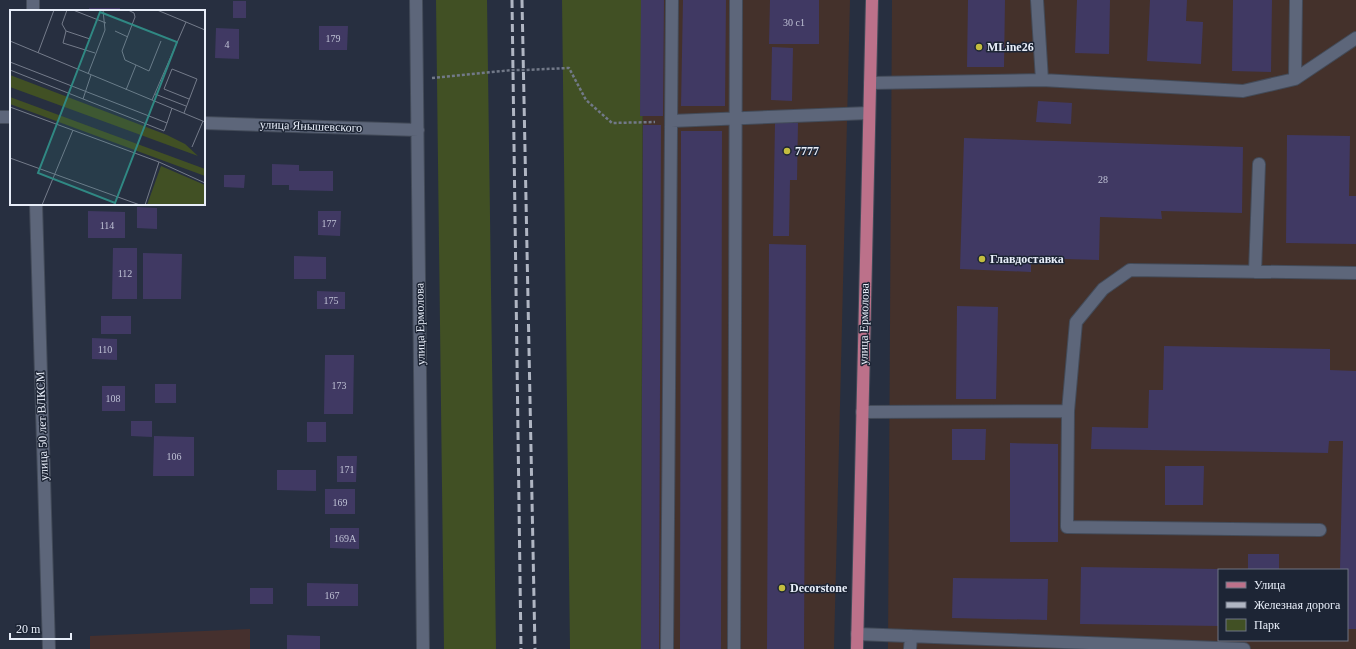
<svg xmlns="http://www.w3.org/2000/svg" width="1356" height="649" font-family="'Times New Roman',serif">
  <rect width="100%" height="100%" fill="#272f40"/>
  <!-- industrial -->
  <path fill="#44312b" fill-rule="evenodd" d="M643,0H850L834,649H641Z
    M892,0H1356V649H888ZM1219,570H1347V640H1219Z"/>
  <!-- education -->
  <path fill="#45302e" d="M250,629V649H90V636Z"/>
  <!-- green -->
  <path fill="#415024" d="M436,0H487L496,649H444Z
    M562,0H643L641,649H570Z"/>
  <!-- building -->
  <path fill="#403963" d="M641,0H664L663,116H640Z
    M683,0H726L725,106H681Z
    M770,0H819V44H769Z
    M968,0H1005L1004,67H967Z
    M1077,0H1110L1109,54L1075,53Z
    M1150,0H1187L1186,21L1203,22L1201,64L1147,61Z
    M1233,0H1272L1271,72L1232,71Z
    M233,1H246V18H233Z
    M89,8H120V11H89Z
    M319,26H348L347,50H319Z
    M216,28L239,29V59L215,58Z
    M772,47L793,48L792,101L771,100Z
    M1038,101L1072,103L1071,124L1036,122Z
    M775,123H798L797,180H790L789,236H773Z
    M643,125H661L659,649H641Z
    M681,131H722L721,649H680Z
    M1287,135L1350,136L1349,196H1356V244L1286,243Z
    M964,138L1243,147L1242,213L1161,211L1162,219L1100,217L1099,260L1031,258V272L960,269Z
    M272,164L299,165V171H333V191L289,190V185H272Z
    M204,168H206V197H204Z
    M224,175H245L244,188L224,187Z
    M137,207L157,208V229L137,228Z
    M88,211L125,212V238H88Z
    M318,211H341L340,236L318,235Z
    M769,244L806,245L804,649H767Z
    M113,248H137V299H112Z
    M143,253L182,254L181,299H143Z
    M294,256L326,257V279H294Z
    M317,291L345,292V309H317Z
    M957,306L998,307L996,399H956Z
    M101,316H131V334H101Z
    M92,338L117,339V360L92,359Z
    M1164,346L1330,349V370L1356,371V629H1347V570H1340L1343,441H1329L1328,453L1091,449L1092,427L1148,428L1149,390H1163Z
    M325,355H354L353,414H324Z
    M155,384H176V403H155Z
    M102,386H125V411H102Z
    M131,421H152V437L131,436Z
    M307,422H326V442H307Z
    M952,429H986L985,460H952Z
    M154,436L194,437V476H153Z
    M1010,443L1058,444V542H1010Z
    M337,456H357L356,482H337Z
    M1165,466H1204L1203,505H1165Z
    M277,470H316V491L277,490Z
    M325,489H355V514H325Z
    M330,528H359V549L330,548Z
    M1248,554H1279V570H1248Z
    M1081,567L1219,569V626L1080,624Z
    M953,578L1048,579L1047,620L952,618Z
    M307,583L358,584V606H307Z
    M250,588H273V604H250Z
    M287,635L320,636V649H287Z"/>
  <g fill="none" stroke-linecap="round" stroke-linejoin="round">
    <!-- minor casing -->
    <g stroke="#434b59" stroke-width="14">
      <path id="minor" d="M33,0V11
        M416,0L423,649
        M1037,0L1042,80
        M1295,79L1296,0
        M870,83L1042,80L1243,91L1295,79L1356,38
        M0,117H11
        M671,121L869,113
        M204,123L418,130
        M36,204L49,649
        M1255,272L1259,164
        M1068,411L1067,527L1320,530
        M862,412L1068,411L1076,322L1103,289L1130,270L1356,273
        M857,634L1244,649
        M667,649L672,0
        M734,649L736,0
        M910,649L911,636"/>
    </g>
    <!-- major casing -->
    <g stroke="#434b59" stroke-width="14">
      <path id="major" d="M857,649L872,0"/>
    </g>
    <!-- path -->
    <path stroke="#727988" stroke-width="2.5" stroke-dasharray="3 2" stroke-linecap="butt" d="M432,78L513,70H524L569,68L586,100L612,123L655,122"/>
    <!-- minor -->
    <use href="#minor" stroke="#5d667a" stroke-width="12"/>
    <!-- major -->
    <use href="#major" stroke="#bc718a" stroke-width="12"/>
    <!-- rail -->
    <path stroke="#b0b6c3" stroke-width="3" stroke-dasharray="8 4" stroke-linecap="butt" d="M512,0L521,649
      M522,0L535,649"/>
  </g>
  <!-- markers -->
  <g fill="#c3bd3f" stroke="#1d2535" stroke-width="1.5">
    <circle cx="979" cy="47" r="4"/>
    <circle cx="787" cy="151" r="4"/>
    <circle cx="982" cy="259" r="4"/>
    <circle cx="782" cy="588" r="4"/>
  </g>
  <g text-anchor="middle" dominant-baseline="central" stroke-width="3" stroke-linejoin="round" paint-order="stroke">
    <!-- number labels -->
    <g font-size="10" fill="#bec1d4">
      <text x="794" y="22">30 с1</text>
      <text x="333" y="38">179</text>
      <text x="227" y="44">4</text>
      <text x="1103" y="179">28</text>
      <text x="329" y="223">177</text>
      <text x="107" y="225">114</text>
      <text x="125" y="273">112</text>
      <text x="331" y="300">175</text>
      <text x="105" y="349">110</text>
      <text x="339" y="385">173</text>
      <text x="113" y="398">108</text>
      <text x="174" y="456">106</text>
      <text x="347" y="469">171</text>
      <text x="340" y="502">169</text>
      <text x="345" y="538">169А</text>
      <text x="332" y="595">167</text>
    </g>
    <!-- poi labels -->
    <g font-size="12" font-weight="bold" fill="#e8eef9" stroke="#1d2535" text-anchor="start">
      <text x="987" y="47">MLine26</text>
      <text x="795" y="151">7777</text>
      <text x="990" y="259">Главдоставка</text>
      <text x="790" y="588">Decorstone</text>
    </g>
    <!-- street labels -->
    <g font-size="12" fill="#e8eef9" stroke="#1d2535">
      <text transform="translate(311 126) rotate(2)">улица Янышевского</text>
      <text transform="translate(420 324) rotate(-91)">улица Ермолова</text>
      <text transform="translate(864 324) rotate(-89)">улица Ермолова</text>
      <text transform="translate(42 426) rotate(-92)">улица 50 лет ВЛКСМ</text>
    </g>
  </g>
  <!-- overview -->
  <g transform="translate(10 10)">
    <rect width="195" height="195" fill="#272f40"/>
    <path d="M0,65L157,125L175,134L188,146L0,77ZM0,87L195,159V166L0,94ZM151,156L195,175V195H137Z" fill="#415024"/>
    <path fill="none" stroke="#747b8a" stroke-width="1" d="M57,0L52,14L56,21L53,33L85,43M63,0L96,13M147,0L176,12M56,21L80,29M105,21L118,27M0,31L195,112M28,43L44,0M0,52L157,113L154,121L0,60M126,55L139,61L151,31M78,64L95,20L93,0M116,80L126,55L115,50L112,41L125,7L124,3L118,0M145,84L176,96M73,89L81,65M142,90L176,12L195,20M0,97L149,152L195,173M174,103L187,69L162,59L154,79L179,89M157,113L162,98M182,137L193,111M0,148L130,195M32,195L63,120M135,195L149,152"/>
    <path fill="#308883" fill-opacity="0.15" stroke="#308883" stroke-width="2" d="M90,2L167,32L105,193L28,163Z"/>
    <rect width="195" height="195" fill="none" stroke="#e8eef9" stroke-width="2"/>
  </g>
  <!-- legend -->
  <rect x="1218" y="569" width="130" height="72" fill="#1d2535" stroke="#6e7583"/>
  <rect x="1226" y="582" width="20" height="6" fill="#bc718a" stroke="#6e7583"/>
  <text x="1254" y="589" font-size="12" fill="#e8eef9">Улица</text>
  <rect x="1226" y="602" width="20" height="6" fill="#b0b6c3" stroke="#6e7583"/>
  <text x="1254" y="609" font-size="12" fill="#e8eef9">Железная дорога</text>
  <rect x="1226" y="619" width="20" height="12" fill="#415024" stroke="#6e7583"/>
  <text x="1254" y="629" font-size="12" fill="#e8eef9">Парк</text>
  <!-- scale -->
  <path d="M10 633v6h61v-6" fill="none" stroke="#e8eef9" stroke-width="2"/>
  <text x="16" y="633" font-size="12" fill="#e8eef9" stroke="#1d2535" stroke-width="3" paint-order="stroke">20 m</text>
</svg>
